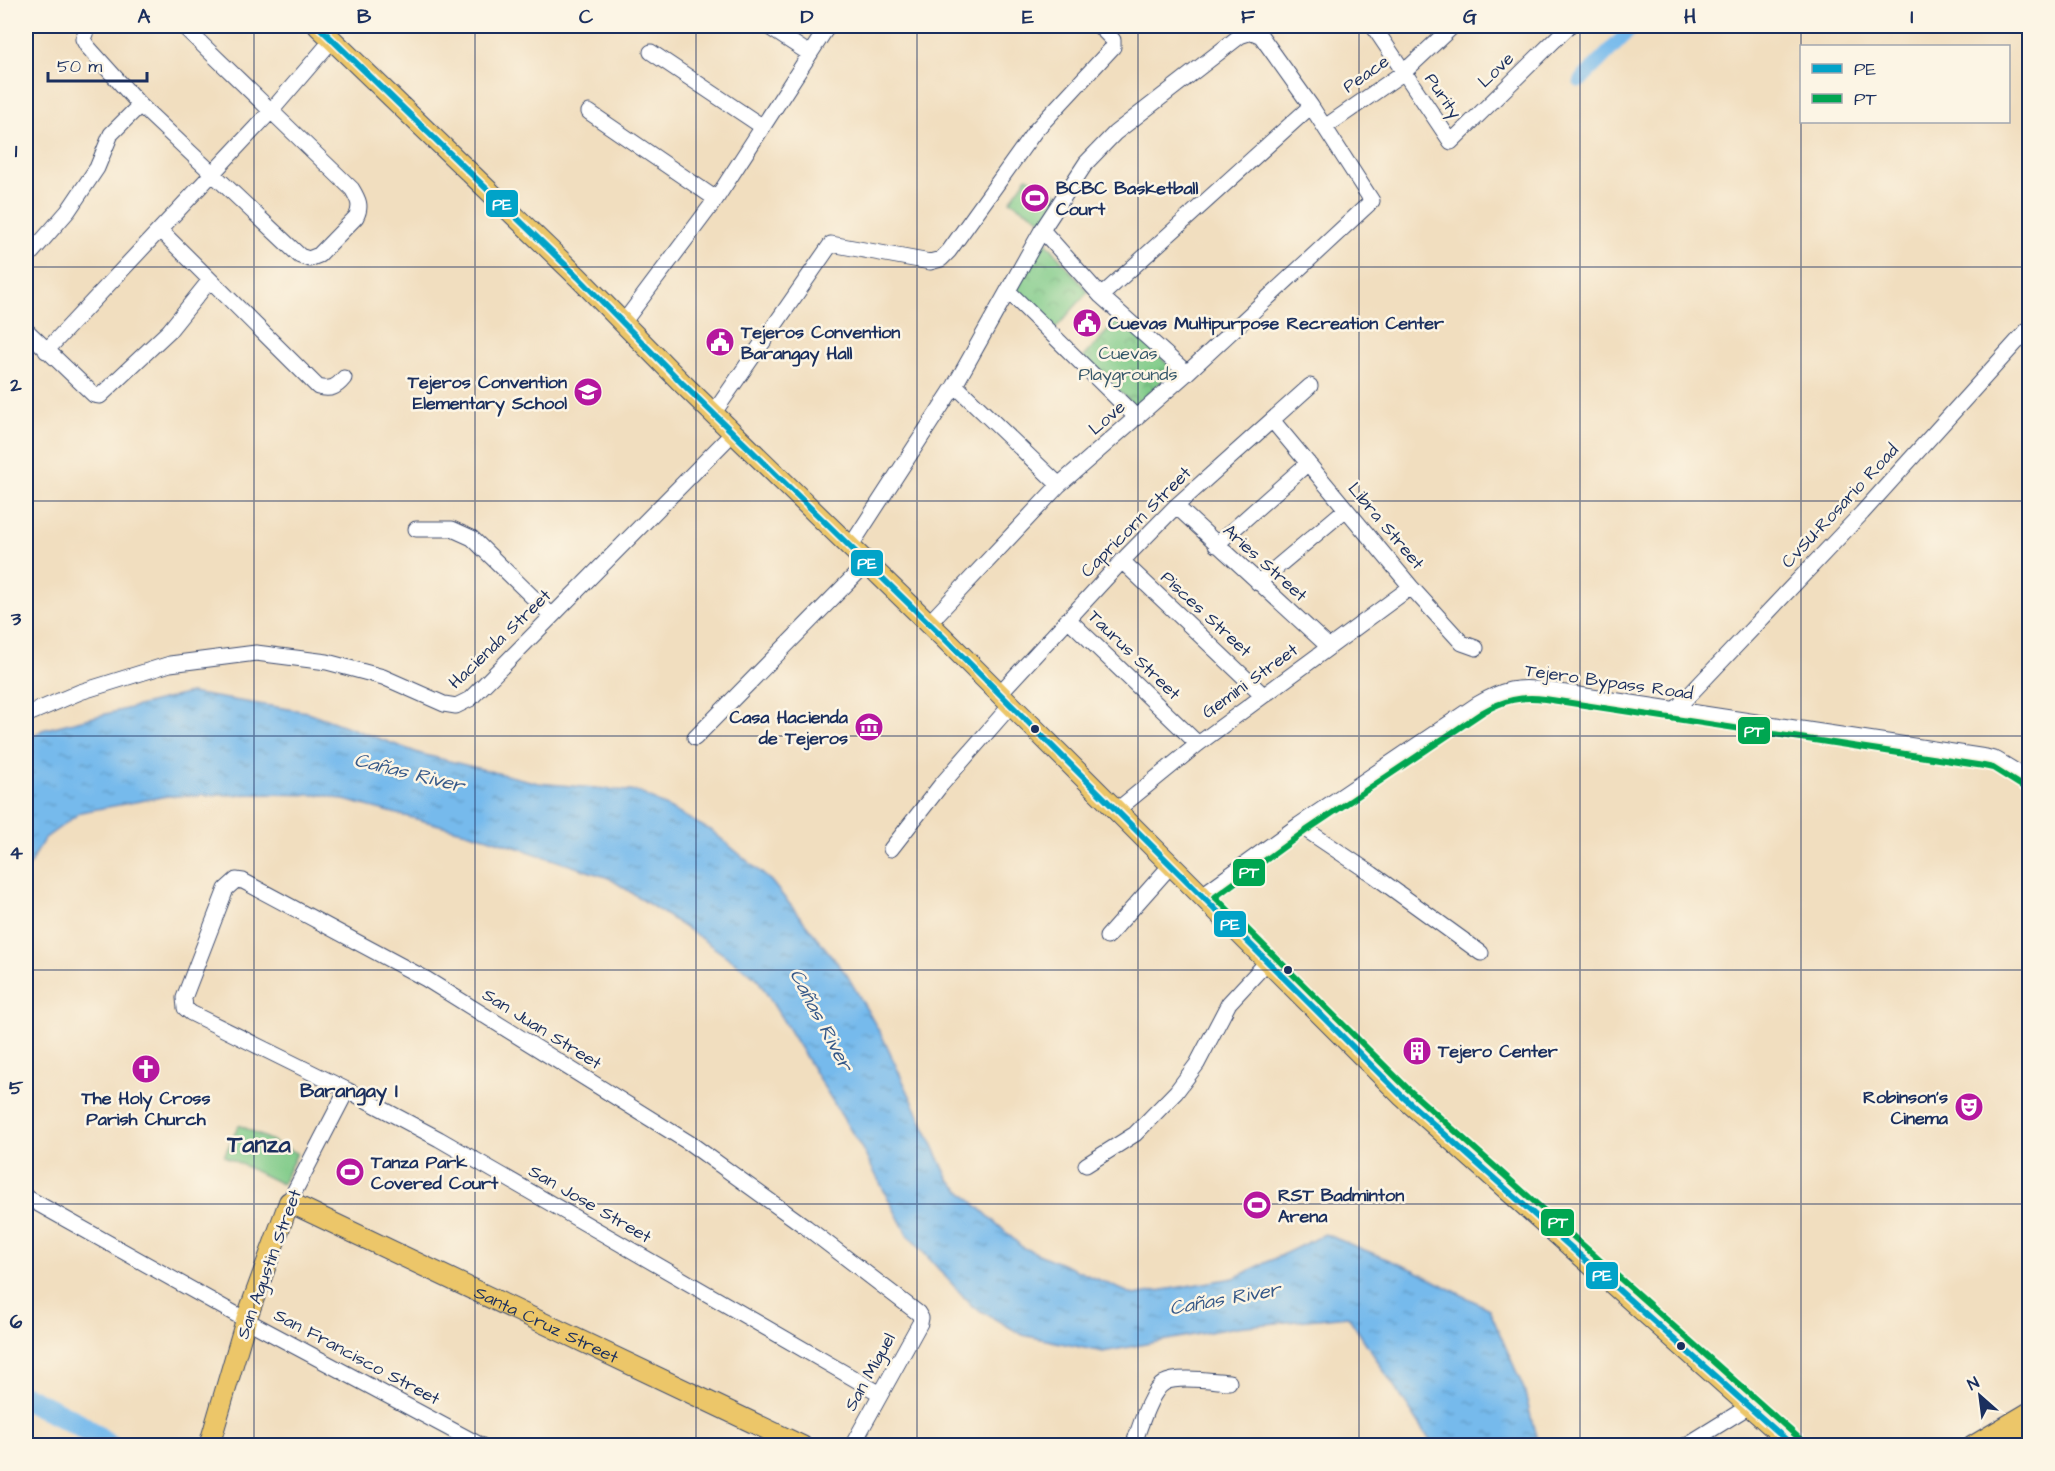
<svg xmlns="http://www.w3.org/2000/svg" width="2055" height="1471" font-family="'Architects Daughter',sans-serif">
  <defs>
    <pattern id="park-crowns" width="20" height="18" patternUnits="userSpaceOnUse" patternTransform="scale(1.5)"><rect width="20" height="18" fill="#80cb89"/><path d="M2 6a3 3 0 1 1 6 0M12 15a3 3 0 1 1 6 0" fill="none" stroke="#68a573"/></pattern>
    <pattern id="water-ripples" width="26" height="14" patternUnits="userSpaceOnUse" patternTransform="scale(1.5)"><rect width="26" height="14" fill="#76baec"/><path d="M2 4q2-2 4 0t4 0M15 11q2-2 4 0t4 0" fill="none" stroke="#6098c2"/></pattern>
  </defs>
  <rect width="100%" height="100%" fill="#fcf5e5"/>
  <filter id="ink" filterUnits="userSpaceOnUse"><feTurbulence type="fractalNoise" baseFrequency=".0167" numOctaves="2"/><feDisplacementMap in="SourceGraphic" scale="12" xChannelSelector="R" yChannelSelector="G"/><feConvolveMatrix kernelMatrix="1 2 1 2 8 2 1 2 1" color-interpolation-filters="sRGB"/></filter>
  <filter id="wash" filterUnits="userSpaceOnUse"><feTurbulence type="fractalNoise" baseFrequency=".008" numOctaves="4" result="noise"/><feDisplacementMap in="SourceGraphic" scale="24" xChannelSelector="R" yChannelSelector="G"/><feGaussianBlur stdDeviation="1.35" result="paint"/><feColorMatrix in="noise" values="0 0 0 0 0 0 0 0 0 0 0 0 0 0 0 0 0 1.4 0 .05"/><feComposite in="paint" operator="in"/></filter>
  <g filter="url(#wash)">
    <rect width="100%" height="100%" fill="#f1debf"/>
    <!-- grass -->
    <path fill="#80cb89" stroke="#4e7d74" stroke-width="1.5" d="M1027,177L1060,195L1044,221L1010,201Z
      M239,1125L297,1153L282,1184L224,1156Z"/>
    <!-- park -->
    <path fill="url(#park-crowns)" stroke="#4e7d74" stroke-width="1.5" d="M1042,237L1088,292L1055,329L1015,288Z
      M1120,318L1174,370L1135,406L1083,357Z"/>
    <!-- water -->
    <path fill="url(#water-ripples)" stroke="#4874a5" stroke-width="1.5" d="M190,693L307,712L421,754L538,783L639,792L712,831L771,881L847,975L883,1038L949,1180L1022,1247L1134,1295L1234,1278L1325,1234L1414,1270L1489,1309L1524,1389L1538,1445H1433L1348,1316L1236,1327L1103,1352L1023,1335L972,1306L907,1234L861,1147L757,978L689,930L609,878L485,837L325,795L261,794L167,796L81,812L44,839L26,872V742L42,730Z"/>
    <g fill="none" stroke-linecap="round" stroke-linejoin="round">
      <!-- canal -->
      <path stroke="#76baec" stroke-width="14" d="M1580,81L1634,26"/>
      <!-- river -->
      <path stroke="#76baec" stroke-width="24" d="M26,1398L78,1424L109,1446"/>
    </g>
  </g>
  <g filter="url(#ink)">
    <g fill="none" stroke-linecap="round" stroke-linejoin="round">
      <!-- minor casing -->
      <g stroke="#3b496d" stroke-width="17">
        <path id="minor" d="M88,26L83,39L87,46L140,105L300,256L309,259L319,255L356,217C362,206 358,199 352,189L183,26
          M767,26L810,54
          M1373,26L1451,142L1569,26
          M651,52L763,127
          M589,112L716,199
          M1325,127L1404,72L1453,26
          M160,230L318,387C330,390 336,388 344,378
          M1042,230L1101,296L1187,373
          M26,259L68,211L97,168L111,134L140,105
          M1008,291L1137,418
          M1101,296L1311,106
          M623,323L716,199L828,26
          M26,330L94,395L100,396L169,331L210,280
          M46,351L272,110L332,40
          M955,385L1059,485
          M713,414L831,244L930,262L941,259L949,251L1035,131L1113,47V40L1099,26
          M1272,420L1411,587L1462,643L1476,648
          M1176,506L1329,647
          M416,529H452L472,538L552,616
          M1216,545L1308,463
          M850,547L955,385L1042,230L1086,163L1115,133L1240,36L1252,32L1261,36L1311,106L1372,201L1187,373L1059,485L929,623
          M1122,561L1263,695
          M1258,583L1346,509
          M1068,619L1198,744
          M999,694L1122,561L1176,506L1310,386
          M1676,709L1862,513L2030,327
          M26,715L80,692L170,664L256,653L327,662L383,677L444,704L456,706L470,699L733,433
          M695,738L867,563
          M1117,810L1198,744L1411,587
          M1299,825L1372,874L1481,953
          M891,849L941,785L1011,705
          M1201,896L1299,825L1478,704C1504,689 1517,686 1546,690L1986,757L1997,760L2030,780
          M1107,937L1171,865
          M1086,1165L1135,1134L1176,1092L1197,1064L1229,1003L1267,962
          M26,1197L246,1320L482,1446
          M289,1202L347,1090
          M852,1446L920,1323L921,1318L918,1313L806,1227L691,1144L426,979L243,881L236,880L226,889L184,998L185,1008L191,1013L347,1090L439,1139L879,1393
          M1133,1446C1139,1430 1150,1391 1164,1383C1177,1375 1214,1381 1229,1382
          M1685,1446L1751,1405
          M1768,1446L1784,1435"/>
      </g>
      <!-- major casing -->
      <g stroke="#3b496d" stroke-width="22">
        <g id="major">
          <path d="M318,26L578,277L683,384L943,637L1402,1096L1794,1446"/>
          <path id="s1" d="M209,1446L246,1320L289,1202L802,1446"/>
          <path d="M1973,1446L2030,1412"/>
          <path d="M2007,1446L2030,1433"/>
        </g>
      </g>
      <!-- minor -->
      <use href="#minor" stroke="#fff" stroke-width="15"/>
      <!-- major -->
      <use href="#major" stroke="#ecc669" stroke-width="20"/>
      <!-- bus-1 casing -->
      <g stroke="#fcf5e5" stroke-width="10">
        <path id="bus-1" d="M318,26L578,277L683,384L943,637L1402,1096L1793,1446"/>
      </g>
      <!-- bus-2 casing -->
      <g stroke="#fcf5e5" stroke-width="10">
        <path id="bus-2" d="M1800,1439L1408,1089L1215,897L1304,832L1483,712C1504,700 1521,696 1545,699L1984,766L1993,768L2025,788"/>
      </g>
      <!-- bus-1 -->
      <use href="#bus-1" stroke="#01a3c8" stroke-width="6"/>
      <!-- bus-2 -->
      <use href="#bus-2" stroke="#00a651" stroke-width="6"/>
    </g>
  </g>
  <!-- grid -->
  <path fill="none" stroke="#1b2f5e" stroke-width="1.5" stroke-opacity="0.55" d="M254,26V1446M475,26V1446M696,26V1446M917,26V1446M1138,26V1446M1359,26V1446M1580,26V1446M1801,26V1446M26,267H2030M26,501H2030M26,736H2030M26,970H2030M26,1204H2030"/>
  <!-- icons -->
  <defs>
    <g id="stadium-disc" transform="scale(1.5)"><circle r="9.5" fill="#b5179e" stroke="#fcf5e5"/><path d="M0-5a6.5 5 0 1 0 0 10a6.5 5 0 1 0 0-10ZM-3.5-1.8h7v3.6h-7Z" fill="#fff"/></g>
    <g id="civic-disc" transform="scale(1.5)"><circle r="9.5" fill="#b5179e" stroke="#fcf5e5"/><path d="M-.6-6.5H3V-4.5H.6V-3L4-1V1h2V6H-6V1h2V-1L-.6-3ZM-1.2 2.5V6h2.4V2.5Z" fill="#fff"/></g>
    <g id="school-disc" transform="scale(1.5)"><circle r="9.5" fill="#b5179e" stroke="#fcf5e5"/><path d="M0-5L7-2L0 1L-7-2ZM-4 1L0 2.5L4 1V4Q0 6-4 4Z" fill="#fff"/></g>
    <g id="museum-disc" transform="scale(1.5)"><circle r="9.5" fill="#b5179e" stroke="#fcf5e5"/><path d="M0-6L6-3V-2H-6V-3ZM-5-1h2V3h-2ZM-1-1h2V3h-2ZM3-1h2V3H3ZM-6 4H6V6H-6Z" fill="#fff"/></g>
    <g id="building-disc" transform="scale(1.5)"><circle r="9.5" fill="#b5179e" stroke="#fcf5e5"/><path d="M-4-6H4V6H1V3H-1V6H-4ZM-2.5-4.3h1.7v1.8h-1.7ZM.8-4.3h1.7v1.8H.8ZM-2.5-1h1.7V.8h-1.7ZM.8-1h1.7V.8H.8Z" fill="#fff"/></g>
    <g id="church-disc" transform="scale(1.5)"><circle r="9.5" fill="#b5179e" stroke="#fcf5e5"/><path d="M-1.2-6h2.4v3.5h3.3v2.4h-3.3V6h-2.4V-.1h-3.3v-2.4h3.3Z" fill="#fff"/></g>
    <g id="theatre-disc" transform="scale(1.5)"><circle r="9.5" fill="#b5179e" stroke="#fcf5e5"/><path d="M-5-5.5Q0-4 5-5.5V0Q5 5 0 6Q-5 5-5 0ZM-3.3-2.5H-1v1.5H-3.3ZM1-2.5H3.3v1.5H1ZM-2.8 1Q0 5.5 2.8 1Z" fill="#fff"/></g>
  </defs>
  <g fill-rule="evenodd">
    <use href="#stadium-disc" x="1035" y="198"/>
    <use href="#civic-disc" x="1087" y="323"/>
    <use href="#civic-disc" x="720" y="342"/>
    <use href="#school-disc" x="588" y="392"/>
    <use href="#museum-disc" x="869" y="727"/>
    <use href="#building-disc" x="1417" y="1051"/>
    <use href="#church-disc" x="146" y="1069"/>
    <use href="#theatre-disc" x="1969" y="1107"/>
    <use href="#stadium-disc" x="350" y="1172"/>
    <use href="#stadium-disc" x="1257" y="1205"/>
  </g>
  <!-- markers -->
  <g fill="#1b2f5e" stroke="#fcf5e5" stroke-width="2">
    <circle cx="1035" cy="729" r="5"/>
    <circle cx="1288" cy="970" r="5"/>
    <circle cx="1681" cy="1346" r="5"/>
  </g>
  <g text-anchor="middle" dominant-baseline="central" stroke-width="5" stroke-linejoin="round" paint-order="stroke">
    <!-- street labels -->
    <g font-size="18" fill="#1b2f5e" stroke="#fcf5e5">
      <text transform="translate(1496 70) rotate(-44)">Love</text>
      <text transform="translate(1366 74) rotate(-35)">Peace</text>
      <text transform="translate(1443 96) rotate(56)">Purity</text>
      <text transform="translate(1107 418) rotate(-41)">Love</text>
      <text transform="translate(1840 506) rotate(-47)">CvSU–Rosario Road</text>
      <text transform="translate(1136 522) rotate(-45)">Capricorn Street</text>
      <text transform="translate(1386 526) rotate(50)">Libra Street</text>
      <text transform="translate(1265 563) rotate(42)">Aries Street</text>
      <text transform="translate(1206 614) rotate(43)">Pisces Street</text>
      <text transform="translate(500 639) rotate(-44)">Hacienda Street</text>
      <text transform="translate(1134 655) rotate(44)">Taurus Street</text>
      <text transform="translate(1250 681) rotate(-36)">Gemini Street</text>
      <text transform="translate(1609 682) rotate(8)">Tejero Bypass Road</text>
      <text transform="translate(542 1029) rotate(32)">San Juan Street</text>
      <text transform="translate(590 1204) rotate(30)">San Jose Street</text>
      <text transform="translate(269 1264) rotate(-70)">San Agustin Street</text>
      <text stroke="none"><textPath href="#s1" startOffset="542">Santa Cruz Street</textPath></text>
      <text transform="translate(357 1357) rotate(28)">San Francisco Street</text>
      <text transform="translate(870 1372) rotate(-61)">San Miguel</text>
    </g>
    <!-- poi labels -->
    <g font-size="18" font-weight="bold" fill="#1b2f5e" stroke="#fcf5e5" text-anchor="start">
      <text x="1056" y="188">BCBC Basketball<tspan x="1056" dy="21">Court</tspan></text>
      <text x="1108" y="323">Cuevas Multipurpose Recreation Center</text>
      <text x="741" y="332">Tejeros Convention<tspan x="741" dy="21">Barangay Hall</tspan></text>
      <text x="567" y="382" text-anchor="end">Tejeros Convention<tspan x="567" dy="21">Elementary School</tspan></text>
      <text x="848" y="717" text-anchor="end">Casa Hacienda<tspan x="848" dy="21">de Tejeros</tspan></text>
      <text x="1438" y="1051">Tejero Center</text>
      <text x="1948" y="1097" text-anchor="end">Robinson's<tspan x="1948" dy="21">Cinema</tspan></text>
      <text x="146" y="1098" text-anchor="middle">The Holy Cross<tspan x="146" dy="21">Parish Church</tspan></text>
      <text x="371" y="1162">Tanza Park<tspan x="371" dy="21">Covered Court</tspan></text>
      <text x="1278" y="1195">RST Badminton<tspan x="1278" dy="21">Arena</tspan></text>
    </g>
    <!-- park labels -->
    <g font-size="18" fill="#345669" stroke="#fcf5e5">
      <text x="1128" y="353">Cuevas<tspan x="1128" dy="21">Playgrounds</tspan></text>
    </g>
    <!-- water labels -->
    <g font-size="20" font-style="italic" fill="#365989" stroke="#fcf5e5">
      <text transform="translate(409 773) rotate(14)">Cañas River</text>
      <text transform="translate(821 1020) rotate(62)">Cañas River</text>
      <text transform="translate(1225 1299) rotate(-10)">Cañas River</text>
    </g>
    <!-- neighbourhood labels -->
    <g font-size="20" font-weight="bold" fill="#1b2f5e" stroke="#fcf5e5">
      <text x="349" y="1091">Barangay I</text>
    </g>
    <!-- district labels -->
    <g font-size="24" font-weight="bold" fill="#1b2f5e" stroke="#fcf5e5">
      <text x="259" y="1145">Tanza</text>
    </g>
  </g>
  <g stroke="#fcf5e5" stroke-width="2">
    <rect x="485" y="189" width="34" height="29" rx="6" fill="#01a3c8"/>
    <rect x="850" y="549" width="34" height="28" rx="6" fill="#01a3c8"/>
    <rect x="1737" y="716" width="34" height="29" rx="6" fill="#00a651"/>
    <rect x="1232" y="858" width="34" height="29" rx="6" fill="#00a651"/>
    <rect x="1213" y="910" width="34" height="28" rx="6" fill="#01a3c8"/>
    <rect x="1540" y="1208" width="35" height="29" rx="6" fill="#00a651"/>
    <rect x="1585" y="1261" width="34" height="29" rx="6" fill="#01a3c8"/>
  </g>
  <g font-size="16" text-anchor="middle" font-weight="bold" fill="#fff">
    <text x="502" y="210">PE</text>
    <text x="867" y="569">PE</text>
    <text x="1754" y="737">PT</text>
    <text x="1249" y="878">PT</text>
    <text x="1230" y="930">PE</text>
    <text x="1558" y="1228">PT</text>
    <text x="1602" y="1281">PE</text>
  </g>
  <!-- margin -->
  <rect width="2055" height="1471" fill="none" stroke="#fcf5e5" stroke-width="66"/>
  <!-- legend -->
  <rect x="1800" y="45" width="210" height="78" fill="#fcf5e5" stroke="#a2a6af" stroke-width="1.5"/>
  <rect x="1812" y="64" width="30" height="9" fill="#01a3c8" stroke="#a2a6af" stroke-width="1.5"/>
  <text x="1854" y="75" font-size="18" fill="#1b2f5e">PE</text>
  <rect x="1812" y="94" width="30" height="9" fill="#00a651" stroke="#a2a6af" stroke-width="1.5"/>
  <text x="1854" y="105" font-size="18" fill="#1b2f5e">PT</text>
  <!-- north arrow -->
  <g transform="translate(1980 1396) rotate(332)" stroke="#fcf5e5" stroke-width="4.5" paint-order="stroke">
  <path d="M0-4.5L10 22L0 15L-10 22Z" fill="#1b2f5e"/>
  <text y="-9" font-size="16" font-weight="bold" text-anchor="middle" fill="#1b2f5e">N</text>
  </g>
  <!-- scale -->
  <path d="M48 72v9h99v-9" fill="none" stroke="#1b2f5e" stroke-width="3"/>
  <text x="57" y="72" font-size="18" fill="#1b2f5e" stroke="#fcf5e5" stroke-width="4.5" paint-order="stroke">50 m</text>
  <rect x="33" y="33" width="1989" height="1405" fill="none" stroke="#1b2f5e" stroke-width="2"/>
  <g font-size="20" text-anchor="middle" font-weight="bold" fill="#1b2f5e">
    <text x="144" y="23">A</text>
    <text x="364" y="23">B</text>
    <text x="586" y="23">C</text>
    <text x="807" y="23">D</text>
    <text x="1028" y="23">E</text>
    <text x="1248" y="23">F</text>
    <text x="1470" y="23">G</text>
    <text x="1690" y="23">H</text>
    <text x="1912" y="23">I</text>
    <text x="16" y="157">1</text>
    <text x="16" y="391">2</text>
    <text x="16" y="625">3</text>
    <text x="16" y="859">4</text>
    <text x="16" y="1094">5</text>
    <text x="16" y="1328">6</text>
  </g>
</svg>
